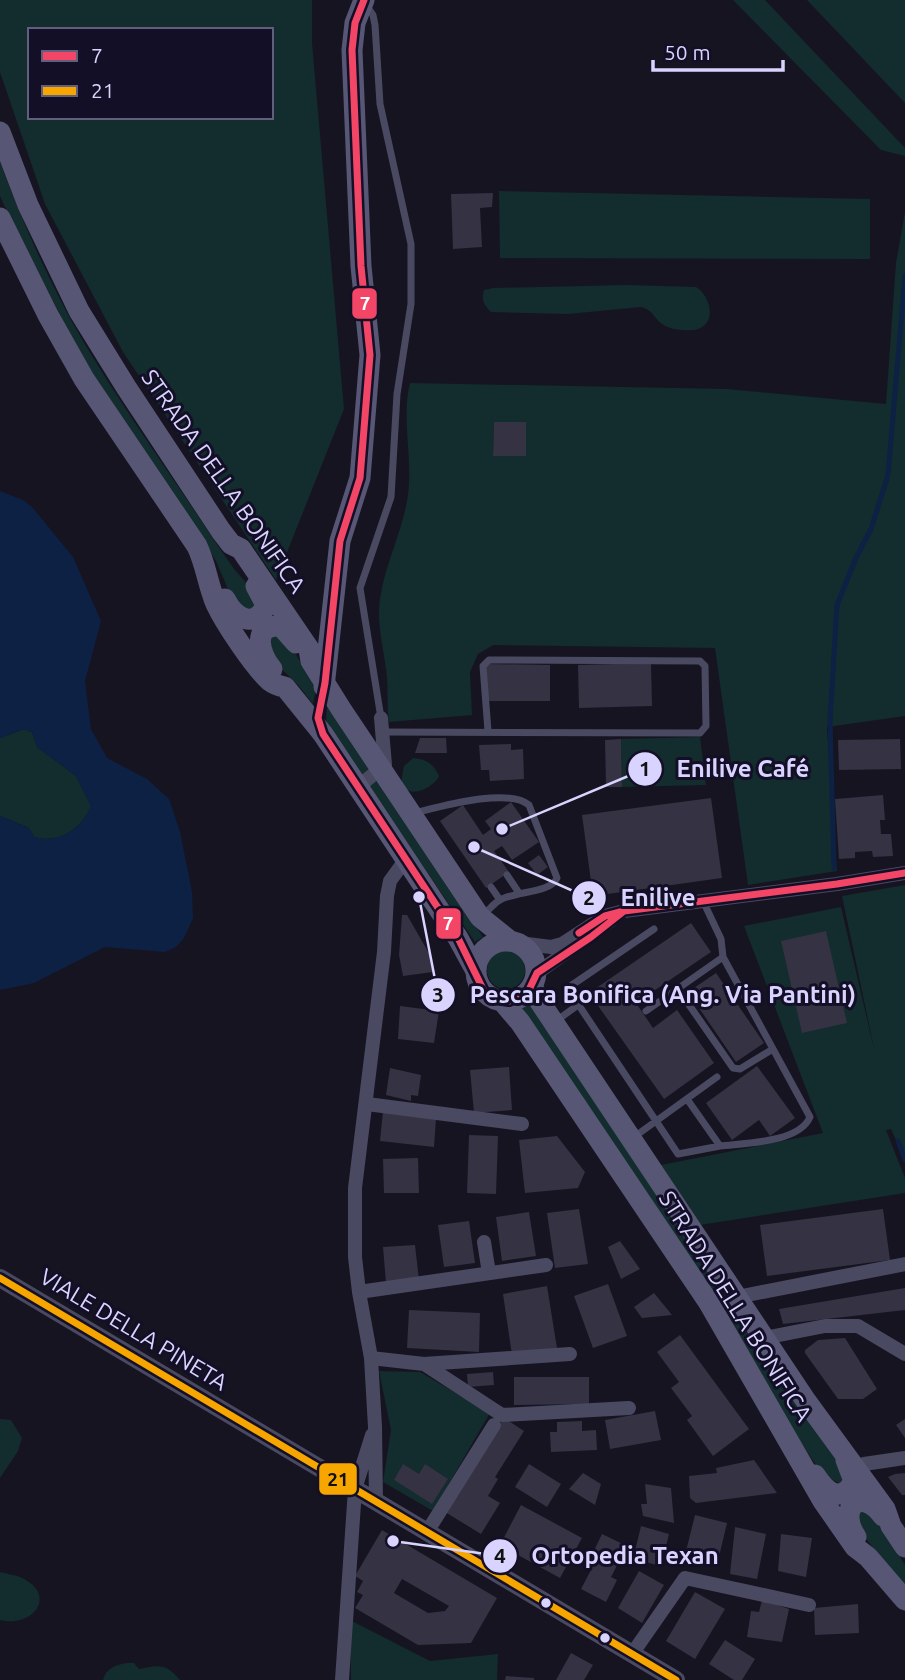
<svg xmlns="http://www.w3.org/2000/svg" width="905" height="1680" font-family="Ubuntu,sans-serif">
  <rect width="100%" height="100%" fill="#161421"/>
  <!-- green -->
  <path fill="#132c2d" fill-rule="evenodd" d="M0,0H312V43L344,409L276,580L123,352L45,204L0,72ZM30,30H271V117H30Z
    M733,0H765L905,148V156L881,150Z
    M807,0H905V103Z
    M0,162C23,223 50,285 83,341C123,408 169,472 212,537L234,569L258,596L252,613L233,601L216,561L205,542L82,358L4,205L0,196Z
    M499,191L870,199V259L500,258Z
    M905,212V716L827,727L837,871L748,885L715,648L493,645L478,654L470,672L472,715L389,722C387,708 388,693 387,679C385,652 376,626 380,599C385,563 403,531 408,495C413,457 401,420 410,383L727,389L886,404L896,263ZM494,422H526L493,456V455Z
    M626,285L696,287C711,296 718,325 695,330C685,331 670,330 662,324C652,316 654,311 641,307L568,314L491,312C484,305 481,300 484,290L493,288Z
    M273,633L289,643L316,688L313,704L299,686L270,658L267,641Z
    M327,705L371,771L362,777L326,722Z
    M24,729L32,732L37,747L76,776L91,806C81,829 60,844 34,837L29,828L0,816V738Z
    M700,737L706,785L622,787L621,739Z
    M413,758C426,759 434,764 439,776C435,787 408,801 402,783C401,779 403,771 404,766Z
    M377,779L483,937L475,942L368,786Z
    M905,885V1160L891,1129L886,1130L905,1178V1193L700,1225L661,1165L823,1133L744,926L841,907L875,1053L842,896Z
    M487 970a19 19 0 1 1 38 0a19 19 0 1 1-38 0Z
    M528,1003L845,1468V1478L839,1483L824,1476L812,1459L519,1009Z
    M379,1371L420,1372L490,1413L433,1511L383,1482L391,1430Z
    M0,1419L11,1420L22,1438L18,1451L0,1478Z
    M872,1510L905,1565V1587L862,1534L855,1512Z
    M0,1572C7,1574 16,1575 22,1578C58,1595 33,1628 0,1620Z
    M350,1620L430,1661L498,1654L497,1680H351Z
    M127,1663H134L139,1669C159,1665 166,1663 180,1680H103C106,1668 116,1665 127,1663Z"/>
  <!-- water -->
  <path fill="#0d2144" d="M0,491L23,500L32,507L73,557L101,621L85,681L91,729L107,758L147,779L169,799L180,832L192,892L193,918L184,938L176,947L165,952L105,947L34,983L0,990V816L29,828L34,837C60,844 81,829 91,806L76,776L37,747L32,732L23,729L0,738Z"/>
  <g fill="none" stroke-linecap="round" stroke-linejoin="round">
    <!-- stream -->
    <path stroke="#0d2144" stroke-width="5" d="M834,868L830,721L837,605L856,558L871,529L888,475L905,276
      M898,1141L905,1160"/>
  </g>
  <!-- building -->
  <path fill="#343243" fill-rule="evenodd" d="M493,193L492,207L480,208L482,247L453,249L451,194Z
    M494,422H526V456H493Z
    M651,663L652,706L579,708L578,665Z
    M486,664L550,665V701H488Z
    M420,738H446L447,753H415Z
    M621,739L622,787H606L605,740Z
    M900,739L901,769L839,770L838,740Z
    M511,744V750L523,749L524,779L490,781L489,770H481L479,745Z
    M883,795L885,820H880L881,834H891L893,856L873,857L872,851L855,852V858L839,859L835,799Z
    M711,798L722,878L593,896L582,815Z
    M511,802L539,842L512,860L502,846L494,851L509,872L486,888L440,821L463,805L483,835L491,829L485,821Z
    M539,855L548,867L537,875L528,863Z
    M402,915H407L430,955L433,972L403,976L399,955Z
    M691,923L711,952L636,1003L653,1028L677,1010L714,1063L664,1099L589,993Z
    M826,931L847,1023L802,1033L781,941Z
    M716,973L764,1043L736,1062L688,992Z
    M400,1006L439,1011L434,1043L398,1039Z
    M757,1066L795,1118L770,1136L759,1120L732,1140L706,1103Z
    M509,1067L512,1110L474,1113L470,1070Z
    M390,1068L421,1075L418,1096L411,1095V1101L386,1095Z
    M383,1111L436,1119L434,1147L380,1141Z
    M469,1135L498,1136L496,1194L467,1193Z
    M557,1136L585,1172L578,1188L525,1193L519,1140Z
    M418,1158L419,1193H384L383,1159Z
    M579,1209L588,1264L555,1268L547,1213Z
    M883,1209L890,1260L767,1276L760,1225Z
    M529,1212L536,1256L502,1261L496,1217Z
    M469,1221L475,1263L444,1267L438,1225Z
    M620,1241L640,1269L621,1279L608,1247Z
    M415,1245L419,1280L386,1283L383,1247Z
    M608,1284L627,1336L593,1348L574,1296Z
    M547,1286L557,1348L512,1355L503,1294Z
    M905,1288V1310L783,1324L779,1309Z
    M654,1293L672,1315L642,1318L634,1307Z
    M409,1310L480,1313L479,1352L407,1348Z
    M680,1335L749,1429L713,1456L687,1420L692,1416L671,1388L679,1382L657,1352Z
    M845,1338L877,1389L863,1399H838L805,1353V1350L818,1340Z
    M493,1372L494,1385L468,1387L467,1374Z
    M514,1377H589V1404L514,1405Z
    M655,1411L661,1440L610,1449L605,1420Z
    M504,1418L524,1431L495,1477L498,1479L488,1496L500,1503L481,1534L445,1512Z
    M905,1419V1438L896,1425Z
    M582,1421V1431L596,1430L597,1450L551,1452L550,1432H557V1422Z
    M754,1460L777,1493L696,1503L690,1498L689,1476L717,1473L716,1468Z
    M403,1464L419,1474L425,1464L448,1479L432,1504L394,1480Z
    M529,1464L561,1484L547,1507L515,1487Z
    M583,1473L601,1484L595,1505L569,1489Z
    M905,1473V1495H902L888,1477L895,1474Z
    M645,1484L671,1488L674,1523L643,1516L641,1504H647Z
    M521,1505L582,1538L560,1578L500,1545Z
    M695,1515L727,1523L717,1565L684,1559Z
    M641,1526L669,1534L661,1566L633,1559Z
    M735,1527L766,1534L757,1579L730,1574Z
    M382,1530L497,1598L471,1643L418,1645L355,1608L363,1595L357,1592L363,1581L355,1576ZM402,1579L449,1606L445,1611L428,1613L394,1593Z
    M602,1534L627,1546L611,1577L617,1580L606,1602L581,1589L592,1568L587,1565Z
    M781,1534L812,1538L806,1577L778,1571Z
    M639,1571L664,1585L642,1623L618,1608Z
    M695,1592L725,1609L695,1659L666,1641Z
    M762,1600L789,1609L782,1642L747,1637L751,1611L759,1612Z
    M858,1604L859,1633L815,1635L814,1608Z
    M725,1640L755,1659L742,1680H734L709,1664Z
    M571,1653L593,1665L584,1680H556Z
    M506,1676L534,1678V1680H505Z"/>
  <g fill="none" stroke-linecap="round" stroke-linejoin="round">
    <!-- service -->
    <path stroke="#4a4962" stroke-width="7" d="M366,5L373,15L375,25L380,104L411,244V304L397,394L391,497L360,588L381,718
      M384,732L700,733L706,726L705,666L700,661L489,660L483,666L488,731
      M414,813C439,807 508,787 529,805L557,878C551,893 516,891 500,900C494,903 489,910 483,915
      M507,875L519,893
      M491,887L500,900
      M703,901L721,939L723,957L810,1117C799,1143 745,1143 720,1146
      M654,929L572,985L570,992L678,1154L720,1146L687,1099
      M678,989L733,1068L740,1069L773,1049
      M646,1011L723,957
      M556,1021L578,1005
      M634,1137L717,1077"/>
    <!-- minor -->
    <path stroke="#4a4962" stroke-width="14" d="M362,791L364,782L385,765L381,718
      M519,943L551,947L562,944L605,916L624,911L837,884L905,873
      M537,973L610,921
      M367,1104L522,1124
      M484,1242L489,1273
      M359,1292L546,1265
      M737,1297L905,1264
      M764,1338L825,1326H858L905,1354
      M371,1358L424,1364L502,1415L629,1408
      M424,1364L570,1354
      M857,1468L864,1464L905,1458
      M376,1501L375,1427L371,1358L359,1292L355,1257V1188L384,952L387,896L390,881L406,859
      M427,1532L494,1425
      M632,1654L685,1578L809,1605
      M342,1680L355,1489L372,1435"/>
    <!-- tertiary -->
    <path stroke="#4a4962" stroke-width="18" d="M0,1278L676,1680"/>
    <!-- secondary -->
    <path stroke="#575674" stroke-width="21" d="M0,132L28,205L79,311L126,387L221,531L231,544L241,549L309,649L311,661L341,709L480,917L510,941
      M0,218L48,315L84,379L197,546C206,565 208,585 216,604C225,623 254,667 270,681C275,685 279,686 285,687L323,734L458,938L476,971
      M225,599C234,617 255,631 266,605L256,586
      M272,669C259,654 251,624 281,626L296,643
      M324,687L340,541L360,478L370,355L361,266L352,50L355,23L364,0
      M476 971a30 30 0 1 1 60 0a30 30 0 1 1-60 0Z
      M532,986L538,999L806,1401L885,1509L891,1526L905,1547
      M502,1001L520,1022L709,1303L823,1501L855,1547L868,1557L905,1600
      M815,1475C826,1492 841,1505 854,1481L846,1460
      M856,1537C837,1509 860,1485 883,1516"/>
    <!-- bus-1 casing -->
    <g stroke="#130f26" stroke-width="12">
      <path id="bus-1" d="M364,0L355,23L352,50L361,266L370,355L360,478L340,541L325,683L318,718L323,734L458,938L484,991L495,999L509,1001L528,992L537,973L591,937L624,911
        M579,933L605,916L624,911L837,884L905,873"/>
    </g>
    <!-- bus-2 casing -->
    <g stroke="#130f26" stroke-width="12">
      <path id="bus-2" d="M0,1278L676,1680"/>
    </g>
    <!-- bus-1 -->
    <use href="#bus-1" stroke="#f34667" stroke-width="7"/>
    <!-- bus-2 -->
    <use href="#bus-2" stroke="#f7a600" stroke-width="7"/>
  </g>
  <!-- markers -->
  <g fill="#d9d4ff" stroke="#130f26" stroke-width="2.5">
    <circle cx="546" cy="1603" r="6"/>
    <circle cx="605" cy="1638" r="6"/>
  </g>
  <g text-anchor="middle" dominant-baseline="central" stroke-width="6" stroke-linejoin="round" paint-order="stroke">
    <!-- street labels -->
    <g font-size="23" fill="#d9d4ff" stroke="#130f26">
      <text transform="translate(224 481) rotate(55)">STRADA DELLA BONIFICA</text>
      <text transform="translate(736 1306) rotate(58)">STRADA DELLA BONIFICA</text>
      <text transform="translate(134 1329) rotate(31)">VIALE DELLA PINETA</text>
    </g>
  </g>
  <!-- callouts -->
  <path fill="none" stroke="#d9d4ff" stroke-width="2.5" d="M502 829L645 769M474 847L589 898M419 897L438 995M393 1541L500 1556"/>
  <g fill="#d9d4ff" stroke="#130f26" stroke-width="2.5">
    <circle cx="502" cy="829" r="7"/>
    <circle cx="474" cy="847" r="7"/>
    <circle cx="419" cy="897" r="7"/>
    <circle cx="393" cy="1541" r="7"/>
    <circle cx="645" cy="769" r="18"/>
    <circle cx="589" cy="898" r="18"/>
    <circle cx="438" cy="995" r="18"/>
    <circle cx="500" cy="1556" r="18"/>
  </g>
  <g font-size="21" text-anchor="middle" font-weight="bold" fill="#111">
    <text x="645" y="776">1</text>
    <text x="589" y="905">2</text>
    <text x="438" y="1002">3</text>
    <text x="500" y="1563">4</text>
  </g>
  <g font-size="24" text-anchor="middle" font-weight="bold" fill="#d9d4ff" stroke="#130f26" stroke-width="6" stroke-linejoin="round" paint-order="stroke">
    <text x="743" y="777">Enilive Café</text>
    <text x="658" y="906">Enilive</text>
    <text x="663" y="1003">Pescara Bonifica (Ang. Via Pantini)</text>
    <text x="625" y="1564">Ortopedia Texan</text>
  </g>
  <g stroke="#130f26" stroke-width="2.5">
    <rect x="351" y="287" width="27" height="33" rx="7" fill="#f34667"/>
    <rect x="435" y="907" width="27" height="33" rx="7" fill="#f34667"/>
    <rect x="318" y="1462" width="40" height="34" rx="7" fill="#f7a600"/>
  </g>
  <g font-size="19" text-anchor="middle" font-weight="bold" fill="#fff">
    <text x="365" y="310">7</text>
    <text x="448" y="930">7</text>
  </g>
  <g font-size="19" text-anchor="middle" font-weight="bold" fill="#111">
    <text x="338" y="1486">21</text>
  </g>
  <!-- legend -->
  <rect x="28" y="28" width="245" height="91" fill="#130f26" stroke="#625e7d" stroke-width="2"/>
  <rect x="42" y="51" width="35" height="10" fill="#f34667" stroke="#625e7d" stroke-width="2"/>
  <text x="91" y="63" font-size="21" fill="#d9d4ff">7</text>
  <rect x="42" y="86" width="35" height="10" fill="#f7a600" stroke="#625e7d" stroke-width="2"/>
  <text x="91" y="98" font-size="21" fill="#d9d4ff">21</text>
  <!-- scale -->
  <path d="M653 60v10h130v-10" fill="none" stroke="#d9d4ff" stroke-width="3.5"/>
  <text x="664" y="60" font-size="21" fill="#d9d4ff" stroke="#130f26" stroke-width="5" paint-order="stroke">50 m</text>
</svg>
